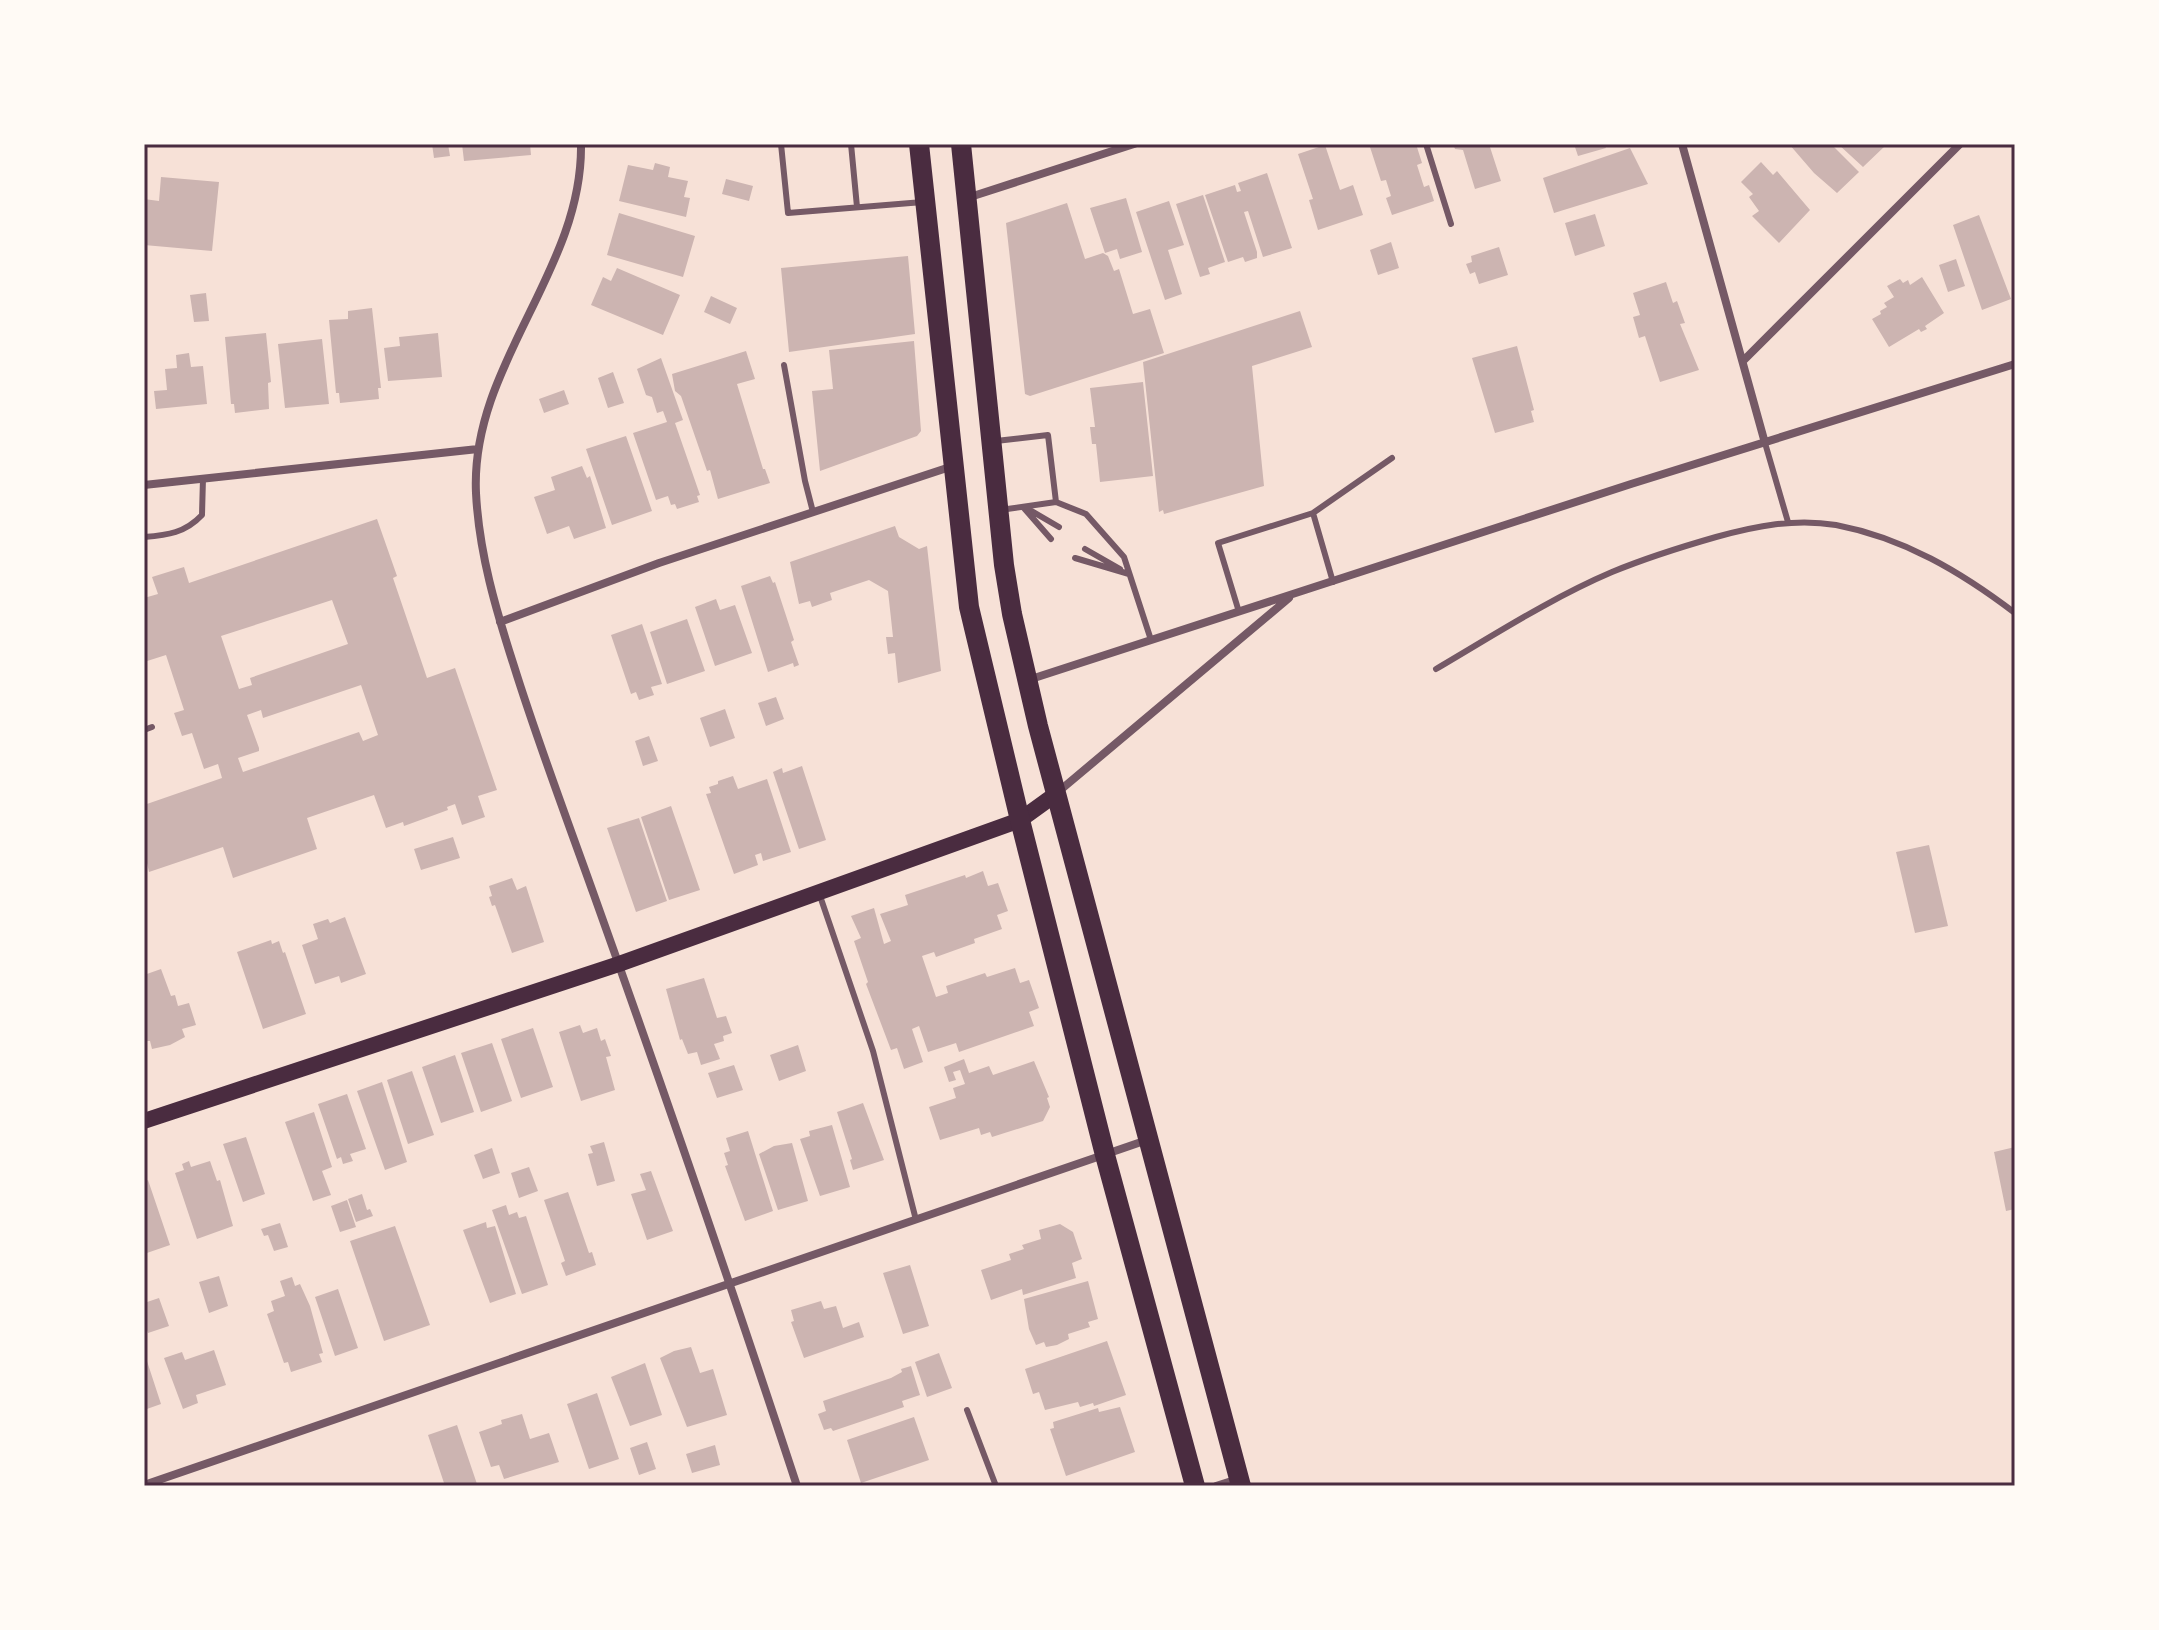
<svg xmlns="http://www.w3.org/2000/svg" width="2159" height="1630" font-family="'IBM Plex Serif',serif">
  <rect width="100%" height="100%" fill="#f7e1d7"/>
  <!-- building -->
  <path fill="#ccb4b1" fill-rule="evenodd" d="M432,144H448L450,156L434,158Z
    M462,144H530L531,155L464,161Z
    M1369,144H1416L1422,163L1417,165L1424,187L1429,185L1434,201L1392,215L1386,198L1391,196L1386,180L1381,181Z
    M1453,144H1489L1501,181L1475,189L1463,150L1455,149Z
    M1574,144H1604L1606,148L1578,156Z
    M1789,144H1831L1859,172L1837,193L1814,173Z
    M1838,144H1883L1885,146L1863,167Z
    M1325,145L1340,190L1353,185L1363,215L1318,230L1309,200L1313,199L1298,154Z
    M1630,148L1648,184L1554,213L1543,178Z
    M1761,162L1773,175L1777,171L1810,210L1779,243L1752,216L1759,211L1749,197L1753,194L1741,182Z
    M655,163L670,167L668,177L688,181L684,197L690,198L686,217L619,201L628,165L653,170Z
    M1267,173L1292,248L1263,257L1248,211L1244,212L1257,252V258L1245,262L1243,257L1228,262L1205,195L1235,185L1237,192L1241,191L1238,183Z
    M161,177L219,182L212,251L144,245V199L159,201Z
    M726,179L753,186L749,201L722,194Z
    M1203,195L1225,262L1208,268L1210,274L1200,277L1176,204Z
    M1126,198L1142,252L1120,259L1117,249L1105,253L1090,208Z
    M1169,201L1184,245L1168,250L1182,294L1165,300L1136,212Z
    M1067,203L1085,259L1103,253L1108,256L1114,271L1119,269L1133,314L1150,309L1164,353L1030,396L1025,394L1006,223Z
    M619,213L695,236L683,277L607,255Z
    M1595,214L1605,246L1575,256L1565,223Z
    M1979,215L2011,299L1982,310L1953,225Z
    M1391,242L1399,268L1378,275L1370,250Z
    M1499,247L1508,275L1479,284L1475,272L1470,274L1466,264L1472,262L1471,256Z
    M908,256L915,334L789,352L781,268Z
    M1956,259L1965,286L1948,292L1939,265Z
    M617,268L680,295L663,335L591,305L603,277L611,281Z
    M1922,277L1944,313L1925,326L1927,329L1921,332L1919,329L1889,347L1872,319L1881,314L1880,311L1887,307L1884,303L1894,297L1887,286L1900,279L1903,283L1908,280L1910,285Z
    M1666,282L1673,303L1677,301L1685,323L1680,324L1699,370L1660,382L1645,336L1639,338L1633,317L1640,315L1633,293Z
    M206,293L209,321L194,322L190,295Z
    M711,296L737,308L730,324L704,312Z
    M372,308L381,388H378L379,399L340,403L339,393H336L329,320L348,319V311Z
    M1300,311L1312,347L1252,366L1264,486L1164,514L1163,510L1159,512L1143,362Z
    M266,333L271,382L268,383L269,409L235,413L234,404H231L225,337Z
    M438,333L442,377L388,381L384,348L400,346L399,337Z
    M322,339L329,404L285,408L278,344Z
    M914,341L921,431L917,436L820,471L812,391L833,389L829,350Z
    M1517,346L1534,410L1531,411L1534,422L1495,433L1472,358Z
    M746,351L755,379L737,384L763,469H765L770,483L718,499L710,470L707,471L681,396L675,391L672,374Z
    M189,353L191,367L203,366L207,404L156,409L154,391L167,390L165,369L177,368L176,355Z
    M661,358L683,420L675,423L700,495L697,496L699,502L677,509L675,504L671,505L668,496L656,500L633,433L667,422L663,411L657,413L652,397L646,395L637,369Z
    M613,372L624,403L608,408L598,378Z
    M1143,382L1153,476L1100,482L1096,444H1092L1090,427H1095L1090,388Z
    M564,390L569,404L544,413L539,399Z
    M626,436L652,511L612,525L586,449Z
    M582,466L587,478L590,476L606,528L574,539L569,526L547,534L534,497L555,490L551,477Z
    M377,519L397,576L393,578L427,678L455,668L497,790L478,796L485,817L462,825L455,804L447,807L448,810L404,826L403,822L386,828L374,795L307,818L317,849L233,878L223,847L149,872L147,863H144V805L222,778L218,764L204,769L192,733L182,736L174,713L184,710L166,655L144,662V598L158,594L152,577L184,567L189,583ZM332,600L348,644L250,678L252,685L239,689L221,636ZM361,685L378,735L363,741L359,732L243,772L238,758L259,751V748L247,715L261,710L263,718Z
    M895,526L899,537L919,549L927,546L941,671L898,683L895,653L888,654L886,637H893L888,591L869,580L830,593L832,600L812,607L810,601L799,604L790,562Z
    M770,576L773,583L775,582L794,640L791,642L799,665L794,667L793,663L768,672L741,586Z
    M716,599L720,610L735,605L752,653L715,666L695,607Z
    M687,619L705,671L667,684L650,632Z
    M642,624L662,684L651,687L654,695L639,700L636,692L631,694L611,635Z
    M776,697L784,719L766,726L758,703Z
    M725,709L735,738L710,747L700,718Z
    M649,736L658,761L643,766L635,741Z
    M802,766L826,840L799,849L773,772L782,768L783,773Z
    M733,776L738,789L767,779L791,852L763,861L761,853L755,855L758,865L734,874L706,794L711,793L709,787L718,784V781Z
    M671,806L700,890L669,900L641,817Z
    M639,818L667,901L636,912L607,828Z
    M453,837L460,858L421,870L414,849Z
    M1929,845L1948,926L1915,933L1896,852Z
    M983,871L988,886L998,883L1008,911L997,915L1002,929L974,939L975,943L936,957L934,952L922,956L936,997L948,993L946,986L985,973L987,977L1015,968L1020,983L1029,980L1039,1008L1029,1012L1034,1026L959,1052L956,1043L928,1052L919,1026L912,1029L923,1062L904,1069L897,1048L891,1050L866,984L868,982L854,941L861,938L851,916L874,908L884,944L891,941L880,914L908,905L905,895L965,875L966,878Z
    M512,878L517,890L526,886L544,942L512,953L495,905L492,906L489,897L492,896L489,886Z
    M345,917L366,974L341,983L339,976L315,984L302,945L318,939L313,924L328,919L330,923Z
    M271,940L272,944L279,941L283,953L285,952L306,1014L263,1029L237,952Z
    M161,969L171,996L175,995L178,1006L189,1003L196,1025L182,1029L185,1037L170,1045L152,1049L150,1041H145L144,1037V975Z
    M704,978L717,1018L726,1016L732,1033L723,1036L724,1041L714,1044L720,1059L701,1065L697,1052L688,1054L682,1039L680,1040L666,989Z
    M580,1025L583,1033L597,1028L601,1041L605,1039L611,1056L606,1057L615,1090L581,1101L559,1032Z
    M533,1028L553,1087L521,1098L501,1039Z
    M492,1043L512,1101L481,1112L461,1053Z
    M798,1045L806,1071L779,1081L770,1055Z
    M455,1055L474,1112L441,1123L422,1067Z
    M964,1059L969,1073L989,1066L993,1075L1034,1061L1049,1097L1047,1098L1050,1107L1043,1121L992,1137L990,1132L981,1135L979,1128L940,1140L929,1107L956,1098L953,1088L965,1084L960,1070L953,1072L956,1080L949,1082L944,1067Z
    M734,1065L743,1090L717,1098L708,1073Z
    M412,1071L434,1135L408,1144L387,1080Z
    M382,1082L407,1162L385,1170L357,1091Z
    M347,1094L366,1149L350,1154L353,1161L343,1164L341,1157L337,1159L318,1104Z
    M863,1103L884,1160L853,1170L850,1160L852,1159L837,1112Z
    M314,1112L332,1167L322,1171L331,1195L313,1201L285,1122Z
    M832,1125L850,1187L820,1196L800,1139L810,1136L809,1131Z
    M748,1131L773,1211L745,1221L725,1166L728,1165L724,1153L730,1151L726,1138Z
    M246,1137L265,1194L243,1202L223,1144Z
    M604,1142L615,1181L597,1186L588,1154L593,1153L590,1146Z
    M792,1143L808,1201L778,1210L759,1154L774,1146Z
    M2015,1147V1209L2006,1211L1994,1152Z
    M492,1148L500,1173L483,1179L474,1155Z
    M189,1161L191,1167L210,1161L217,1181L220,1180L233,1226L197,1239L175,1173L184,1170L182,1164Z
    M529,1167L538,1191L519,1198L511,1173Z
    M651,1171L673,1231L647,1240L631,1194L646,1190L640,1174Z
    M148,1180L170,1245L144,1254V1182Z
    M568,1192L589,1253L592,1252L596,1265L566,1276L561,1263L565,1261L544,1200Z
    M362,1194L367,1210L370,1209L373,1216L356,1222L348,1199Z
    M347,1200L356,1227L340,1232L331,1206Z
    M506,1205L509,1215L517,1212L519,1218L526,1216L548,1285L522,1294L492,1210Z
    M486,1222L487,1228L495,1226L516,1294L490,1303L463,1230Z
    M280,1223L288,1247L274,1251L268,1235L264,1236L261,1229Z
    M1060,1224L1073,1232L1082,1259L1072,1263L1076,1278L1023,1295L1022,1289L991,1300L981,1270L1011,1260L1009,1254L1024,1249L1022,1245L1041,1239L1039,1230Z
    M395,1226L430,1325L384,1341L350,1241Z
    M910,1265L929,1326L903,1334L883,1273Z
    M219,1276L228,1306L209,1313L199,1282Z
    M292,1277L295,1286L300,1284L310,1306L323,1353L319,1354L322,1362L291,1372L288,1362L284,1363L267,1314L274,1311L271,1301L285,1296L280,1281Z
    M1088,1281L1098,1319L1088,1322L1090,1327L1068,1334L1069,1339L1057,1345L1046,1347L1044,1342L1036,1345L1029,1329L1024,1299Z
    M338,1289L358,1348L335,1356L315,1297Z
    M159,1298L169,1326L148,1333L144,1321V1303Z
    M821,1301L824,1309L836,1306L843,1328L859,1322L864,1337L804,1358L791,1322L794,1321L791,1310Z
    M1107,1341L1126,1395L1094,1406L1093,1403L1080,1407L1078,1402L1045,1410L1039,1392L1033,1394L1025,1369Z
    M691,1347L700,1373L713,1369L727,1415L687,1427L660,1358L674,1351Z
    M214,1350L226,1385L196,1395L198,1403L183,1409L164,1358L182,1352L185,1360Z
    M939,1353L952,1388L927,1397L915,1362Z
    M145,1355L161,1404L144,1410V1356Z
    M645,1363L662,1415L630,1426L611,1377Z
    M911,1366L920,1395L902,1401L904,1407L833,1431L831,1428L824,1430L818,1414L826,1411L823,1401L891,1378L902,1372L901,1369Z
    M597,1393L619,1459L589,1469L567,1404Z
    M1120,1407L1135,1452L1066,1476L1050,1429L1054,1428L1053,1422L1098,1408L1099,1412Z
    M522,1414L530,1439L549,1433L559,1462L504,1479L499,1465L491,1467L479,1432L502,1424L501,1420Z
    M914,1417L929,1460L861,1483L847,1440Z
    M457,1425L477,1484L470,1486H445L428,1435Z
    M647,1442L656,1469L639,1475L630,1448Z
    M715,1445L720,1465L692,1473L686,1454Z"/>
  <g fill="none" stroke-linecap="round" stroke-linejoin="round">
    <!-- service -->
    <path stroke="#755966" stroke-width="6" d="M781,144L788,213L923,202
      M851,144L857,207
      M1426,144L1451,224
      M784,365L805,481L813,512
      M996,441L1048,435L1056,502L1086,514L1124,557L1151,640
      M1765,443L1788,522
      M1023,507L1051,539
      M1028,509L1059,527
      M1000,510L1056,502
      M1313,513L1392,458
      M144,537C168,535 185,533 202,515L203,478
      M1085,549L1120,569
      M1075,558L1129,574
      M1239,612L1218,543L1313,513L1333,582
      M1436,669C1494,635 1551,598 1612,572C1646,558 1681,547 1716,537C1756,526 1795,518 1836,525C1904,538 1961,572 2015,613
      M144,730L152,727
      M819,893L873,1051L916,1220
      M967,1410L996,1486"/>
    <!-- minor -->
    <path stroke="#755966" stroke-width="8" d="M581,144C583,271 470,365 476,493C479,553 496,610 514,666C538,743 567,819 594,895C664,1091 732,1288 797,1486
      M1682,144L1765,443
      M967,198L1134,144
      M1743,361L1960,144
      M144,485L478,449
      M500,622L659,563L953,466
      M1028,680L1631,484L2015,364
      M1058,792L1289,598
      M144,1485L1147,1140
      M1216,1486L1238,1479"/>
    <!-- secondary -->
    <path stroke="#4a2c40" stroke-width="16" d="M144,1121L619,964L1020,820L1056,794"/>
    <!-- primary -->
    <path stroke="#4a2c40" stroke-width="20" d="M919,144L969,607L1020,820L1105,1155L1195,1486
      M961,144L1004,565L1012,614L1038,726L1241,1486"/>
  </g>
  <!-- border -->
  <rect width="2159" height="1630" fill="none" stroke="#fffaf5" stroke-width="292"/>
  <rect x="146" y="146" width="1867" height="1338" fill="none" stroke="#4a2c40" stroke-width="3"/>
</svg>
